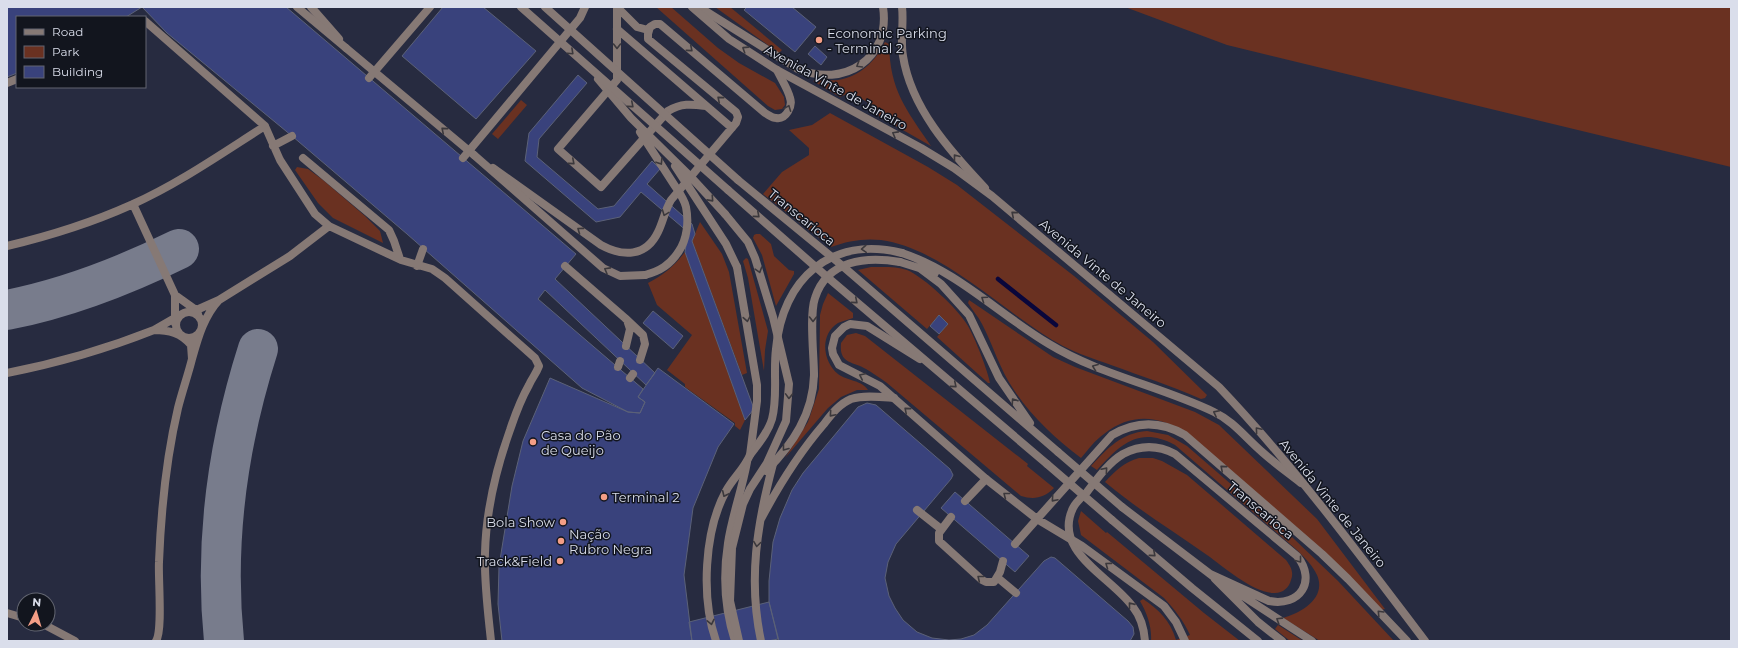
<svg xmlns="http://www.w3.org/2000/svg" width="1738" height="648" font-family="Montserrat,sans-serif">
  <rect width="100%" height="100%" fill="#272b40"/>
  <!-- green -->
  <path fill="#6a3121" d="M656,7H671L718,48L739,63L775,83L784,97L785,105L782,109L775,110L768,106Z
    M715,7H730L782,50L779,53Z
    M1125,7H1731V167L1227,45Z
    M885,42L889,44C890,91 906,109 931,146L880,117L867,102L851,92L840,97L813,81C820,79 830,81 838,80C859,77 876,61 885,42Z
    M521,100L527,105L498,139L492,134Z
    M830,113L928,167L957,185L1074,276L1153,342L1207,395L1205,398L1201,399C1172,386 1141,376 1111,365C1095,359 1078,354 1063,346C1007,316 945,249 881,240C864,238 847,241 831,247L763,194L782,172L809,155V148L789,130L812,125Z
    M297,167L308,169L323,180L365,216L380,231L383,243L333,218L318,203L295,170Z
    M700,222L722,254L729,272L747,373L742,375L692,241Z
    M756,234H760L771,244L774,256L789,270L794,271V274L776,306L762,255L753,238L754,235Z
    M685,252L745,420L740,430L735,426V423L685,387V384L667,370L692,335L657,305L648,283C664,275 674,266 685,252Z
    M746,258L748,259L768,331L765,350L764,371L748,278L743,261Z
    M871,267C882,267 896,266 907,270C924,277 959,310 968,326C975,338 988,371 990,383H988L937,337L948,324L938,316L927,329L858,270Z
    M828,293L853,313V318C848,320 842,321 838,323C819,335 823,362 838,374C847,381 862,380 868,390H857L841,397L828,408L785,458L808,422L819,389L820,315L823,304Z
    M969,300L1053,357L1075,367L1195,412L1219,425L1317,519L1385,609L1381,610L1187,433C1159,416 1132,412 1104,434C1095,440 1088,450 1081,458C1056,439 1032,417 1014,390C1000,370 993,345 982,324C978,316 972,310 968,303Z
    M856,333L865,336L1028,464L1027,466L1054,488C1044,498 1034,500 1021,496L887,383C880,378 873,373 866,369C852,361 839,364 841,343L847,335Z
    M1147,431L1168,435L1187,446L1293,538L1338,581L1394,641H1320L1283,618C1301,613 1327,598 1317,575C1313,566 1305,558 1298,551L1175,445C1139,426 1121,444 1097,470L1091,466C1108,448 1121,433 1147,431Z
    M1139,458H1153L1162,461L1187,475L1286,560C1291,567 1294,572 1291,580C1289,588 1282,594 1273,593C1252,592 1224,567 1207,555C1173,531 1137,509 1105,482C1115,471 1124,462 1139,458Z
    M1081,511L1106,533L1107,532L1204,613L1240,641H1151C1152,627 1147,613 1140,601L1143,599C1159,610 1170,620 1176,640L1190,635C1183,620 1175,610 1164,598L1081,535L1078,521Z
    M1278,625L1303,641H1290L1275,629Z"/>
  <g fill="none" stroke-linecap="round" stroke-linejoin="round">
    <!-- stream -->
    <path stroke="#09063b" stroke-width="4.5" d="M998,279L1056,325"/>
    <!-- taxiway -->
    <path stroke="#787c8c" stroke-width="40" d="M7,310C68,298 124,276 179,249
      M224,641C214,542 228,443 258,349"/>
  </g>
  <!-- building -->
  <path fill="#39427c" stroke="#5b6178" d="M7,7H142L126,17H17V73L7,77Z
    M142,7H286L576,254L555,279L655,373L646,385L545,290L538,299L643,389L638,397L645,402L640,413L628,412L582,388L407,234L292,136L167,33Z
    M443,7H483L536,51L476,119L402,56Z
    M747,7H792L816,27L795,52L744,10Z
    M815,46L827,57L821,65L808,54Z
    M578,75L587,83L539,139L537,157L598,209L614,206L652,161L660,169L647,184L692,224L695,234L692,241L754,409L745,420L685,252L688,232L641,192L620,217L596,222L525,161L529,133Z
    M653,311L683,336L673,349L643,323Z
    M939,315L948,324L939,334L930,326Z
    M658,368L734,424L718,447L693,508L684,575L692,641H502L498,604L499,566L512,486L523,441L550,378L628,412L640,413L645,402L638,397Z
    M867,403L876,405L950,469L953,475L951,479L896,544L888,562L885,578L889,596L895,608L903,620L917,632L932,638L949,640L961,639L974,635L987,625L1044,561L1051,557L1055,558L1128,621L1133,627L1134,634L1130,641H779L769,602V581L773,542L780,518L792,490L803,473L858,407Z
    M955,492L1029,556L1015,572L941,508Z
    M769,602L778,639L768,641H692L689,622Z"/>
  <g fill="none" stroke-linecap="round" stroke-linejoin="round">
    <!-- service -->
    <path stroke="#867975" stroke-width="8" d="M311,7L339,39
      M617,7V80L558,149L601,187L668,111C681,103 691,104 706,106
      M617,7L637,27L648,30
      M699,7L798,69C844,88 891,59 883,7
      M902,7C904,23 900,40 903,56C911,108 950,151 985,188
      M145,21L265,126L280,160L315,214L329,226L401,260L432,269L445,278L535,358L539,366C536,374 532,378 529,385C521,399 515,415 510,430C496,469 486,511 485,553C484,582 488,612 491,641
      M617,29L732,128
      M369,78L430,7
      M7,83L17,79
      M273,146L292,136
      M303,158L389,230L394,241L400,259
      M463,158L580,18L585,7
      M493,168L601,245C623,257 646,257 658,232C663,222 665,210 671,200L736,123L738,117L736,112L648,39V34L650,27L655,24H660L765,113C769,115 772,118 776,118C786,120 793,106 790,98C788,89 781,79 777,70
      M738,180L839,263L1058,452
      M133,204L175,295
      M7,246C49,236 91,223 131,205C178,184 221,154 265,126
      M417,266L423,249
      M565,266L625,318L643,335L645,344L640,360
      M921,269L941,284L969,315L999,378L1030,423
      M219,300L290,256L329,226
      M176 325a13 13 0 1 1 26 0a13 13 0 1 1-26 0Z
      M180,315L154,330C169,330 181,333 191,345L192,359C198,338 204,316 219,300L192,312
      M175,323V295L196,310L198,314
      M626,346L630,329L627,320
      M618,367L620,361
      M7,373C58,363 106,349 154,330
      M630,378L633,374
      M965,501L986,479
      M1122,507L1214,577
      M917,510L941,529
      M951,517L939,533V541L982,580L986,582H994L1000,572L1003,561
      M761,519C779,485 799,453 824,424C831,415 839,404 851,399C864,395 880,397 894,398
      M1015,544L1037,519
      M998,578L1016,593
      M1215,579L1258,622L1282,641
      M1229,587L1312,641
      M7,613L24,618
      M43,624L75,641
      M156,641C163,631 158,578 159,562C161,511 166,459 178,408C182,392 188,375 192,359
      M735,641C725,610 723,575 728,543C732,516 742,490 747,462
      M761,641C748,580 757,524 773,464
      M1145,641C1144,628 1141,617 1133,607C1112,577 1052,552 1073,508C1076,502 1082,497 1087,492C1097,479 1108,463 1123,454C1140,445 1158,445 1175,454L1297,556C1317,581 1300,607 1269,601L1210,574"/>
    <!-- minor -->
    <path stroke="#867975" stroke-width="8" d="M297,7L346,48
      M474,155L603,268L620,276L645,275
      M725,214L748,242L755,258L773,317L789,384L786,421L767,463L750,489L743,504L732,548L730,601L739,641
      M902,253C957,271 1000,315 1049,344C1100,375 1160,386 1214,412C1233,421 1245,437 1261,451C1273,462 1287,472 1301,483
      M900,262L935,273
      M920,359L867,326L850,324L844,327L835,336L832,348L833,354L839,365L880,386L986,479L1037,519L1082,546L1164,606L1176,622L1185,641
      M766,471C793,444 813,414 814,375
      M1037,519L1112,435C1136,421 1161,421 1185,435L1322,554L1348,579L1407,641
      M716,641C701,598 704,531 726,491C733,478 744,469 750,455L757,401V385L737,267"/>
    <!-- tertiary -->
    <path stroke="#867975" stroke-width="8" d="M692,7L729,39L777,70L921,148L954,168L992,196L1219,387C1294,466 1359,554 1425,641
      M728,190L826,276L1047,464
      M1112,520L1192,588L1258,641"/>
    <!-- service-bridge -->
    <path stroke="#867975" stroke-width="8" d="M545,7L738,180
      M1058,452L1122,507"/>
    <!-- minor-bridge -->
    <path stroke="#867975" stroke-width="8" d="M346,48L474,155
      M598,79L631,118L689,175L725,214
      M640,132C651,149 662,166 673,183C678,191 684,198 686,207C689,222 687,239 679,251C670,265 660,271 645,275
      M675,166L726,244L737,267
      M814,375C814,356 809,315 815,298C827,260 866,256 900,262
      M750,455C758,444 768,433 772,419C778,397 773,372 776,349C782,279 831,235 902,253"/>
    <!-- tertiary-bridge -->
    <path stroke="#867975" stroke-width="8" d="M521,7L728,190
      M1047,464L1112,520"/>
  </g>
  <!-- one-way arrows -->
  <defs><path id="oneway-chevron" d="M-2-3.5L2.5 0L-2 3.5" fill="none" stroke-width="1.6" stroke-linecap="round" stroke-linejoin="round"/></defs>
  <g stroke="#3b383c">
    <use href="#oneway-chevron" transform="translate(617 46) rotate(90)"/>
    <use href="#oneway-chevron" transform="translate(690 49) rotate(40)"/>
    <use href="#oneway-chevron" transform="translate(745 49) rotate(-147)"/>
    <use href="#oneway-chevron" transform="translate(571 52) rotate(43)"/>
    <use href="#oneway-chevron" transform="translate(859 65) rotate(149)"/>
    <use href="#oneway-chevron" transform="translate(720 99) rotate(-140)"/>
    <use href="#oneway-chevron" transform="translate(631 105) rotate(41)"/>
    <use href="#oneway-chevron" transform="translate(788 108) rotate(-69)"/>
    <use href="#oneway-chevron" transform="translate(444 130) rotate(-140)"/>
    <use href="#oneway-chevron" transform="translate(895 134) rotate(-151)"/>
    <use href="#oneway-chevron" transform="translate(956 157) rotate(-128)"/>
    <use href="#oneway-chevron" transform="translate(572 162) rotate(41)"/>
    <use href="#oneway-chevron" transform="translate(660 162) rotate(58)"/>
    <use href="#oneway-chevron" transform="translate(711 199) rotate(48)"/>
    <use href="#oneway-chevron" transform="translate(665 213) rotate(111)"/>
    <use href="#oneway-chevron" transform="translate(1014 214) rotate(-140)"/>
    <use href="#oneway-chevron" transform="translate(757 215) rotate(41)"/>
    <use href="#oneway-chevron" transform="translate(580 230) rotate(-144)"/>
    <use href="#oneway-chevron" transform="translate(864 249) rotate(176)"/>
    <use href="#oneway-chevron" transform="translate(607 270) rotate(-151)"/>
    <use href="#oneway-chevron" transform="translate(759 270) rotate(73)"/>
    <use href="#oneway-chevron" transform="translate(984 299) rotate(-145)"/>
    <use href="#oneway-chevron" transform="translate(855 301) rotate(40)"/>
    <use href="#oneway-chevron" transform="translate(747 319) rotate(80)"/>
    <use href="#oneway-chevron" transform="translate(813 319) rotate(90)"/>
    <use href="#oneway-chevron" transform="translate(1095 367) rotate(-159)"/>
    <use href="#oneway-chevron" transform="translate(862 376) rotate(-155)"/>
    <use href="#oneway-chevron" transform="translate(954 385) rotate(40)"/>
    <use href="#oneway-chevron" transform="translate(789 396) rotate(92)"/>
    <use href="#oneway-chevron" transform="translate(1014 401) rotate(-124)"/>
    <use href="#oneway-chevron" transform="translate(907 410) rotate(-139)"/>
    <use href="#oneway-chevron" transform="translate(1216 413) rotate(-153)"/>
    <use href="#oneway-chevron" transform="translate(832 414) rotate(131)"/>
    <use href="#oneway-chevron" transform="translate(1258 430) rotate(-130)"/>
    <use href="#oneway-chevron" transform="translate(785 448) rotate(128)"/>
    <use href="#oneway-chevron" transform="translate(1223 468) rotate(-139)"/>
    <use href="#oneway-chevron" transform="translate(1105 470) rotate(-49)"/>
    <use href="#oneway-chevron" transform="translate(725 494) rotate(115)"/>
    <use href="#oneway-chevron" transform="translate(1006 495) rotate(-142)"/>
    <use href="#oneway-chevron" transform="translate(1054 499) rotate(131)"/>
    <use href="#oneway-chevron" transform="translate(757 544) rotate(98)"/>
    <use href="#oneway-chevron" transform="translate(1153 554) rotate(41)"/>
    <use href="#oneway-chevron" transform="translate(1299 560) rotate(52)"/>
    <use href="#oneway-chevron" transform="translate(1108 565) rotate(-144)"/>
    <use href="#oneway-chevron" transform="translate(980 578) rotate(-141)"/>
    <use href="#oneway-chevron" transform="translate(1131 605) rotate(-129)"/>
    <use href="#oneway-chevron" transform="translate(1380 613) rotate(-134)"/>
    <use href="#oneway-chevron" transform="translate(1279 620) rotate(-148)"/>
    <use href="#oneway-chevron" transform="translate(711 622) rotate(78)"/>
  </g>
  <!-- markers -->
  <g fill="#f49e86" stroke="#12151e" stroke-width="1.5">
    <circle cx="819" cy="40" r="4"/>
    <circle cx="533" cy="442" r="4"/>
    <circle cx="604" cy="497" r="4"/>
    <circle cx="563" cy="522" r="4"/>
    <circle cx="561" cy="541" r="4"/>
    <circle cx="560" cy="561" r="4"/>
  </g>
  <g text-anchor="middle" dominant-baseline="central" stroke-width="3" stroke-linejoin="round" paint-order="stroke">
    <!-- poi labels -->
    <g font-size="13" fill="#dadeeb" stroke="#12151e" text-anchor="start">
      <text x="827" y="33">Economic Parking<tspan x="827" dy="15">- Terminal 2</tspan></text>
      <text x="541" y="435">Casa do Pão<tspan x="541" dy="15">de Queijo</tspan></text>
      <text x="612" y="497">Terminal 2</text>
      <text x="555" y="522" text-anchor="end">Bola Show</text>
      <text x="569" y="534">Nação<tspan x="569" dy="15">Rubro Negra</tspan></text>
      <text x="552" y="561" text-anchor="end">Track&amp;Field</text>
    </g>
    <!-- street labels -->
    <g font-size="13" fill="#dadeeb" stroke="#12151e">
      <text transform="translate(836 87) rotate(29)">Avenida Vinte de Janeiro</text>
      <text transform="translate(802 217) rotate(39)">Transcarioca</text>
      <text transform="translate(1103 273) rotate(40)">Avenida Vinte de Janeiro</text>
      <text transform="translate(1333 503) rotate(51)">Avenida Vinte de Janeiro</text>
      <text transform="translate(1261 510) rotate(40)">Transcarioca</text>
    </g>
  </g>
  <!-- border -->
  <rect width="1738" height="648" fill="none" stroke="#dadeeb" stroke-width="16"/>
  <!-- legend -->
  <rect x="16" y="16" width="130" height="72" fill="#12151e" stroke="#626570"/>
  <rect x="24" y="29" width="20" height="6" fill="#867975" stroke="#626570"/>
  <text x="52" y="36" font-size="12" fill="#dadeeb">Road</text>
  <rect x="24" y="46" width="20" height="12" fill="#6a3121" stroke="#626570"/>
  <text x="52" y="56" font-size="12" fill="#dadeeb">Park</text>
  <rect x="24" y="66" width="20" height="12" fill="#39427c" stroke="#626570"/>
  <text x="52" y="76" font-size="12" fill="#dadeeb">Building</text>
  <!-- north arrow -->
  <g transform="translate(36 612) rotate(5)"><circle r="19" fill="#12151e" stroke="#626570"/>
  <path d="M0-3L7 15L0 10L-7 15Z" fill="#f49e86"/>
  <text y="-6" font-size="11" font-weight="bold" text-anchor="middle" fill="#dadeeb">N</text>
  </g>
</svg>
